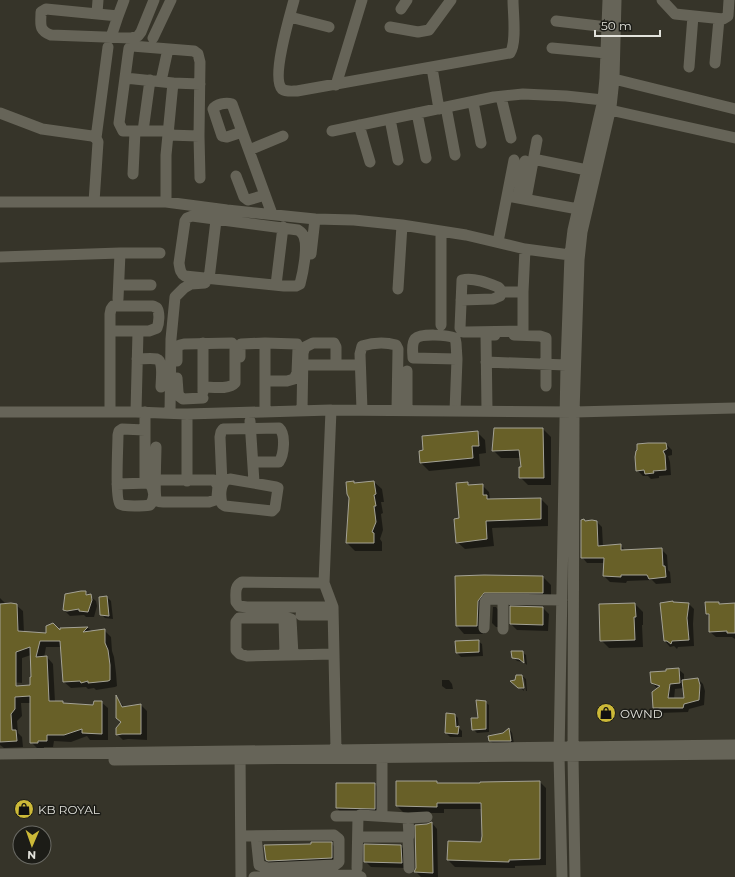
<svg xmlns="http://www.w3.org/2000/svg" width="735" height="877" font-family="Montserrat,sans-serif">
  <rect width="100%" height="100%" fill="#363429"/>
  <!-- shadow -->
  <path fill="#0007" fill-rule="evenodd" d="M543,429L551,437V485H528L520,477L522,468L521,458H501L493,450Z
    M477,432L485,440L486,453L479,454L480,466L429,471L421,463Z
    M666,444L672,450V455L668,456L670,462L671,475L659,476V478L651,479L648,476H643L637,470Z
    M353,482L356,484L374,482L382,489L384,502H381L383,513L381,514L383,530L380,539L382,542V551H355L347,543Z
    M467,483L470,486L482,485L489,492L490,500L541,499L548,506V526L492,528L494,546L465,549L457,542Z
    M584,520L586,522L596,521L602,527L603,547L620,545L625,550L661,549L667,555L668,570L670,572L671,583L656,584L652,580L627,581L626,583L610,582L604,576L605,563H587L582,557Z
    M484,576L543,577L551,585V600H492L486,609L485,634H464L457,626Z
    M85,592L96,601L97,606L94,617H86L84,615L70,616L64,610Z
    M107,597L111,601L113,619L105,618L101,614Z
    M0,598L7,605H16L23,611L24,633L47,634L61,632V629L88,628L92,631L104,630L111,637L112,651L114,657L116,673L117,686L115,687L96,690L94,688L88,689L86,687L71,688L64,682L62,647H46L44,658L47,657L53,664L55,702H63L65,705L94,706L101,702L108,708V740H90L87,736L71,742L54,741L53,747H44V749H38L31,742V703H21L22,716L17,721L18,733L22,737L23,747L4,748L0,745V688L38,686L31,655L22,658V683L0,681Z
    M719,603L721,605L735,604V639L732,637H716L710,632V617L707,614Z
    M635,604L643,612V625H642L643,647L609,648L601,640Z
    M689,604L694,609L693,624L694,646L678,647L677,649L674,646L670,647L665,641Z
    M493,607H496L499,611V627H496L492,623Z
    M511,607L543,608L549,614L548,631L517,630L511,624Z
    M478,641L482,644L483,656L461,657L457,653L456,642Z
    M522,652L526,655L527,665L524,662L517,661L513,657Z
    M678,669L684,674V681L698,679L703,684L705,691L704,705L689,709L688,712L659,713L654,707L658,689L652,683L667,672ZM684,688L685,699H674L675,689Z
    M522,676L526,679L527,691H526L524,678H522L524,691L513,681H516Z
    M442,680H449L452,684L453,689H446L442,686Z
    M117,698L124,707L141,705L147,711V740L128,739L123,740L117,734L122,722Z
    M485,702L489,705V732L477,733L473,729Z
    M455,715L458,718L459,728L462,731V737H450L446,733Z
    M509,729L512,733L514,744H494L490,741L503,734Z
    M437,782L439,784L540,782L546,788V865L515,866V868L455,867L448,860L482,843V809H444V813H404L397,806Z
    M337,784H375L380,790V814H342L337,808Z
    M432,823L437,829L438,877H421L416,872L428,825Z
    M331,843L337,849V864L272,866L266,860L312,845Z
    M401,846L407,852V868L371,867L365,861Z"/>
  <!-- building -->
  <path fill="#686028" stroke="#a4a295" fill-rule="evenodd" d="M494,428H543L544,478H519V467H521L519,450L492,451Z
    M478,431L479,446H472L473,458L420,463L419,451L423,450L422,436Z
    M648,443H666L667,449L663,451L665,455L666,470L653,471L654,473L645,474L644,470L636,471L635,457L636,451L637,450V444Z
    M354,481V483L374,481L376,494L374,495L376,506H374L376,522L372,532L374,533V543H346L349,498L347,494L346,482Z
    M468,482V485L483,484V495H487V499L541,498V519L486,521L487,539L456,543L454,519L459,518L456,483Z
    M584,519L585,521L592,520L597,521L598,546L621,544V550L662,548L663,566H665L666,577L649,579L647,575H621V577L603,576L604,558H581V520Z
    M484,575L543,576V593H484L478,601L477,626H456L455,576Z
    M81,591H86V595L91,594L92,600L88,612L79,611V609L67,611L63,610L65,594Z
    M107,596L109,616L100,615L99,597Z
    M673,601V602L689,603L687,618L689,640L672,641L671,644L667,641H664L660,603Z
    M705,602H719V604L735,603V633H727V631L709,632V614H706Z
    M11,603L17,604L18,631L46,633V626L53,623L60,630V628L88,627L83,632L105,629V643L108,650L110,665V680L108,681L88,683V681L81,683L80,681L63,682L60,641H40L36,657L47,656L49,701H63V703L93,705L94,701H102V734L82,733V729L64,735H47V741H38V743H30V696L15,697V709L11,714L12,730H16L17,741L0,742V604ZM30,647L31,677H30V685L16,686V652Z
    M635,603L636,617H634L635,640L600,641L599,604Z
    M510,606L543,607V625L510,624Z
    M479,640V652L456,653L455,641Z
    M511,651H523L524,663L519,659L512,658Z
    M679,668L680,683L670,684L668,698H684L682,680L698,678L700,685L699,700L684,704L683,708H653L652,692L660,686L651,683L650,672L666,671V669Z
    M516,675H522L524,688H518L510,681L515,680Z
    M116,695L122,707L141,704V734H122L116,735V728L121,722L116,718Z
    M476,700L486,701V729L472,730L471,718H478Z
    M446,713L455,714L456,727L459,726L458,734L445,733Z
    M509,728L511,741H489L488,736L503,733Z
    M396,781H437V783H480V782L540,781V859L509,860V862L447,860L448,841L481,842L482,836L481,803H437V807L396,806Z
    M336,783H375V809L336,808Z
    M432,822L433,873L414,872L416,868L415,825L427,824Z
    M311,842H332V858L268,861L266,860L264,845L311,844Z
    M364,844L401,845L402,863L364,862Z"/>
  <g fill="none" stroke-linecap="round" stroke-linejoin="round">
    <!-- minor -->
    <path stroke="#666458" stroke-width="11" d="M294,0C290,15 271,78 282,89C286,92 292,91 297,91L510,53C517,43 513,13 513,0
      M662,0L675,14L723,19L728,16L729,0
      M401,9L407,0
      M97,13L98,0
      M118,16L124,0
      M290,17L329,27
      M556,21L607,27
      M390,27L418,32L429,30L451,0
      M111,37L118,16L46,9L41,12C41,24 38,30 51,35L131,38L138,36L141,32L154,0
      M153,38L171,0
      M552,48L606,53
      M715,63L719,19
      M689,67L693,16
      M432,68L439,109
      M125,78L173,83L166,155V202
      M607,78L614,79L735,109
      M161,81L168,49
      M173,83L200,84
      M336,85L362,0
      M501,97L511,138
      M473,102L481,143
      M446,107L455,155
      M610,110L735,138
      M0,113L42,129L92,136L96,138L98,142L94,202
      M417,113L426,158
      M390,119L398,160
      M359,125L370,162
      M143,131L150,80
      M169,131H123L119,123L128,55L129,48L132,46L194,51L198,54L200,62L199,136
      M332,131L494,97L523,94L566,96L603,100
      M242,132L227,137L222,136L213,109C216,104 226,102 232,104L272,214
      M168,135L199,136L200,178
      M96,138L108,47
      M249,150L283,136
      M533,159L587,170
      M133,174L135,131
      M236,176L244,197L248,200L265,195
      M507,196L578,209
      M518,197L525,161
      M526,199L537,140
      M0,202H166L227,210L315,219L354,220L402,225L466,235L525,249L570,255L576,258
      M192,216L298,230C301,232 303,233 304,237C308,247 303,273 300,284L296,286H284L185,276C180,273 180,269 179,263L185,221L187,218Z
      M498,242L514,160
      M311,254L315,219
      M0,257L120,253H160
      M209,279L217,212
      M119,285H151
      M276,285L283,227
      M398,289L402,225
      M500,292H523L525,249
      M118,299L120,253
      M461,300L493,299L500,296V289L498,287C488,283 473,277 462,280L460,328L463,332H466L523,331V292
      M441,325V231
      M514,335L540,336L546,338V386
      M203,343V392
      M240,357V346L241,344L265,343
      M137,359C143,359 151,358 157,359C164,361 161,381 161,387
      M177,361V348L180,345L184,344L232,343L235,347V383C229,390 212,387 203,387
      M486,362L566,365
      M303,365H336
      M177,378L178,392L179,396L183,399L203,398
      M265,381H287L294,379L297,373L298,348L297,344L265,343V412
      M331,410L324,583L333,607L336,750
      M362,410L360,354L362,346C372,343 385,342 396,345L398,349L397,410
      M407,410V371
      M302,411L303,353L305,347L313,343H334L336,347V365H360
      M455,411L457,359L456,343L455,338C448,335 421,333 415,339C411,344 413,353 413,358L457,359
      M487,411L486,335H495
      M0,412H136L187,414L331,410L574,412L735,408
      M110,412V314L111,309L113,306H153L157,308C160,313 159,323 157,328L149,331H110
      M136,412L138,331
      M145,412V483
      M170,413L171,339L175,297L184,288L191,284L205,283
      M187,414V481
      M250,421L254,482
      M230,479L276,487L278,488L275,508L272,511L225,506L222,504C220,496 220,485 226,480Z
      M156,480H214L218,486L217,497L215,500L209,502H163C160,502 158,502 157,500C154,496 156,455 156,447
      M117,484L149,483C155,489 155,499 150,505C145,506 123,507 120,504C115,499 118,445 118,435L119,431L122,429L145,430
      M222,484L220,437L221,432L223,429L279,428C286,434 284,455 279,462H253
      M324,583L242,582C234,586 236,594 236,602L239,606L247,607H333
      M301,615H333
      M284,618L285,655
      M484,628L485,602L487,599L562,600
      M503,629V599
      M293,655L291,619L288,618H239L236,622V650L240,654L247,656L334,654
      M240,752L241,877
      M0,754L735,745
      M114,760L735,754
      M336,816H358L360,815L408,818L409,836L408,837H361L358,836
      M382,816V758
      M408,818L427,817
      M241,836L334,835L339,839V862L335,865L267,868L259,865L256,836
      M408,837L409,868
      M357,868L358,816
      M254,877L357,875L361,877
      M562,877L559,756L566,365L570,255L573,230L603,100L605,78L608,0
      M575,877L573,755L574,412L579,260L582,232L611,107L614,79L616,0"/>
  </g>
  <!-- icons -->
  <defs>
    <g id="shop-disc" transform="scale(1)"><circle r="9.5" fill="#ccb938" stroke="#1c1c17"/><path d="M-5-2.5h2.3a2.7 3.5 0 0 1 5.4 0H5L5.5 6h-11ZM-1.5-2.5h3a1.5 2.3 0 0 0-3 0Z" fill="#111"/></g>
  </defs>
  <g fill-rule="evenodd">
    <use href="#shop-disc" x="606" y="713"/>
    <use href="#shop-disc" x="24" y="809"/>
  </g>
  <g text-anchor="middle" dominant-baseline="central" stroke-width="3" stroke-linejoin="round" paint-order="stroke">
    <!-- poi labels -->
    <g font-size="12" fill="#e2e2db" stroke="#1c1c17" text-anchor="start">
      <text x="620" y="713">OWND</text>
      <text x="38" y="809">KB ROYAL</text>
    </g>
  </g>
  <!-- north arrow -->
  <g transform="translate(32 845) rotate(182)"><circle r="19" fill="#1c1c17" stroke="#6b6b65"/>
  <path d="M0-3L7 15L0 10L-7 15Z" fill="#ccb938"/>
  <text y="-6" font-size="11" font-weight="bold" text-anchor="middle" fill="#e2e2db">N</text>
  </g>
  <!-- scale -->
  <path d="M595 30v6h65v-6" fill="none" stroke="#e2e2db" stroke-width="2"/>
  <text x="601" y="30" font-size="12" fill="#e2e2db" stroke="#1c1c17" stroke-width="3" paint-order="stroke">50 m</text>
</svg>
